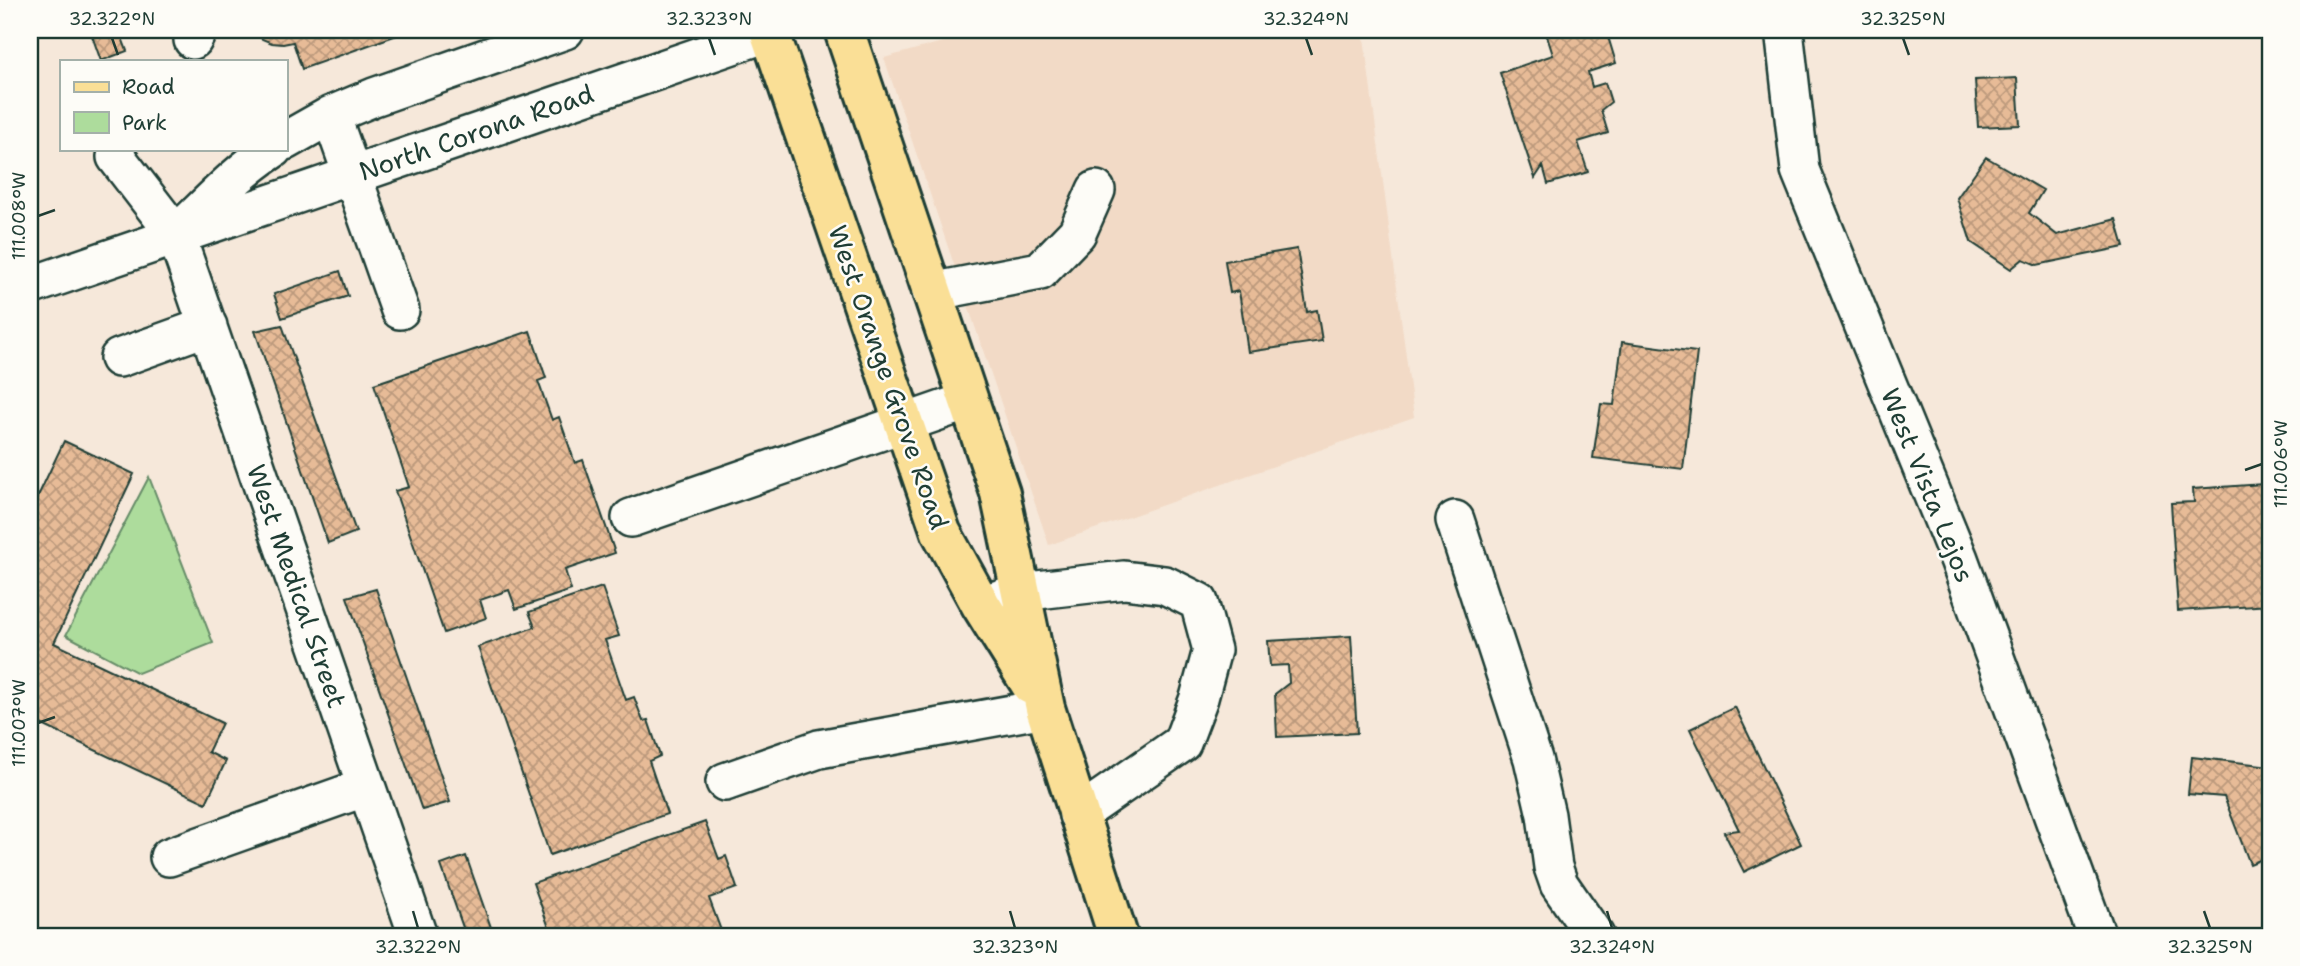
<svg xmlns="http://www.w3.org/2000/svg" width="2300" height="966" font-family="'Shantell Sans',sans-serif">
  <defs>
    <pattern id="building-cross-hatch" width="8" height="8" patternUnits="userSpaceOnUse" patternTransform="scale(1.75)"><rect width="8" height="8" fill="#e7bb97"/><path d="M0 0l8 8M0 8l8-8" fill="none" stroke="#bb997c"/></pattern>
  </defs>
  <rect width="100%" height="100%" fill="#f6e8da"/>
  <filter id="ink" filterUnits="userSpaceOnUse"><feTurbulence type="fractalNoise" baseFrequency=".0143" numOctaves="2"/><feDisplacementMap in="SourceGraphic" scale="14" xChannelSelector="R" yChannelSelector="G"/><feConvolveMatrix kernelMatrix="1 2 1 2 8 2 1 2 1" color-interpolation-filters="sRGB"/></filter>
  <g filter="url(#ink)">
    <!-- built -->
    <path fill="#f2dac6" d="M986,30H1363L1414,417L1049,545L884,58Z"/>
    <!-- green -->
    <path fill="#addc9c" stroke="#668c68" stroke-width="2" d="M149,477L213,643L138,673L66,635Z"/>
    <!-- building -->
    <path fill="url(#building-cross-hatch)" stroke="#1f3d34" stroke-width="2" d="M90,30H119L127,51L101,61Z
      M252,30H411L302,69L293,42L283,44L272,43L262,39Z
      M1557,30H1606L1616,63L1588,72L1592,87L1605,83L1611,102L1601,110L1608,133L1578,142L1588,172L1548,184L1543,166L1535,178L1500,73L1553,55L1546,33Z
      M2017,78L2020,125L1978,127L1975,80Z
      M1986,157L2043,190L2029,213L2057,235L2116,219L2124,247L2037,265L2023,259L2011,269L1971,242L1957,198Z
      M1297,249L1307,312L1317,310L1322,341L1248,352L1239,291L1230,293L1225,261Z
      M340,271L348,296L282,318L274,294Z
      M282,325L356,532L328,543L255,331Z
      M530,331L546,378L538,381L552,420L559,417L575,463L583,460L615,553L565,570L571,590L516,609L509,590L480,600L486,618L444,633L395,491L409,487L374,384Z
      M1622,342L1697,352L1683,469L1593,458L1601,404L1614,405Z
      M64,441L134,474L54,643L222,723L208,752L226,761L206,803L30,719V513Z
      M2263,484L2270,605L2178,611L2171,503L2194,502L2193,489Z
      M602,587L619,636L605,640L626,700L634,697L643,721L648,720L660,756L649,761L667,814L550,855L478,647L535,627L529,612Z
      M376,589L450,802L422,810L347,597Z
      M1351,636L1357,733L1277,737L1275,694L1289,683L1288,665L1270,666L1268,641Z
      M1735,707L1801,844L1744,872L1724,832L1739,830L1690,729Z
      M2192,757L2270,766L2266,797L2270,808V856L2250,864L2224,797L2188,794Z
      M705,822L719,859L726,856L737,888L709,898L723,936H552L533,883Z
      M466,856L494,936H466L441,865Z"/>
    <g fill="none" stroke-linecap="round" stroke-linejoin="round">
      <!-- minor casing -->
      <g stroke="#1f3d34" stroke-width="42">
        <path id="minor" d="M1784,30L1800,170L1959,559L2097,936
          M193,40L198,30
          M331,115L400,310
          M285,141L331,115L374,97L565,30
          M116,157L176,235L418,936
          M182,229C211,201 239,171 273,149
          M30,286L776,30
          M931,292L1040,271L1077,233L1096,190
          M119,358L208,326
          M631,518L968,401
          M1455,520L1533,759L1546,815L1553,867L1559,884L1595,936
          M981,605L1020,592L1124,580L1165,585L1199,602L1212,650L1199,698L1182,743L1078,815
          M725,782L819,749L1045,708
          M169,857L366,787"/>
      </g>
      <!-- major casing -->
      <g stroke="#1f3d34" stroke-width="44">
        <path id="major" d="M769,30L941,532L981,605L1031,685
          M844,30L1000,493L1045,708L1118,936"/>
      </g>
      <!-- minor -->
      <use href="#minor" stroke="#fdfcf7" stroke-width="37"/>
      <!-- major -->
      <use href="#major" stroke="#fadf96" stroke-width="38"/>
    </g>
  </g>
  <!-- ticks -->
  <path fill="none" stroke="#1f3d34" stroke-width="2.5" d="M112,38L118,55M709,38L715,55M1306,38L1312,55M1903,38L1909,55M38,216L55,210M2245,470L2262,464M38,723L55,717M413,911L418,928M1010,911L1015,928M1607,911L1612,928M2204,911L2210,928"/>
  <g text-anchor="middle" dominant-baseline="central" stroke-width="5" stroke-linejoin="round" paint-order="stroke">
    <!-- street labels -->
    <g font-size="26" fill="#1f3d34" stroke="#fdfcf7">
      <text transform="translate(476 132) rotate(-19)">North Corona Road</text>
      <text transform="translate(889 377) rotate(71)">West Orange Grove Road</text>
      <text transform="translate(1928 485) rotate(68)">West Vista Lejos</text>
      <text transform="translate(297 586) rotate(71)">West Medical Street</text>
    </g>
  </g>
  <!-- margin -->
  <rect width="2300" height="966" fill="none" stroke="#fdfcf7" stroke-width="77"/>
  <!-- legend -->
  <rect x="60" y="60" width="228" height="91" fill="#fdfcf7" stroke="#a4b0a9" stroke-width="2"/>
  <rect x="74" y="82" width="35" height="10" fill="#fadf96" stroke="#a4b0a9" stroke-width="2"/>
  <text x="122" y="94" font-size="21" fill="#1f3d34">Road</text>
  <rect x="74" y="112" width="35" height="21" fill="#addc9c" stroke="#a4b0a9" stroke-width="2"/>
  <text x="122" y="130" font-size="21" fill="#1f3d34">Park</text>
  <rect x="38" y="38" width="2224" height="890" fill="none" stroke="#1f3d34" stroke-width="2.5"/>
  <g font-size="18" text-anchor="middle" fill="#1f3d34">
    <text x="112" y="25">32.322°N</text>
    <text x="709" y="25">32.323°N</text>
    <text x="1306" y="25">32.324°N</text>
    <text x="1903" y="25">32.325°N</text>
    <text transform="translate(19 216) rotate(-90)" y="6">111.008°W</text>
    <text transform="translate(2281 464) rotate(-90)" y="6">111.006°W</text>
    <text transform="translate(19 723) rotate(-90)" y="6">111.007°W</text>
    <text x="418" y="953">32.322°N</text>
    <text x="1015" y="953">32.323°N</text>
    <text x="1612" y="953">32.324°N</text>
    <text x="2210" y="953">32.325°N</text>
  </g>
</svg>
